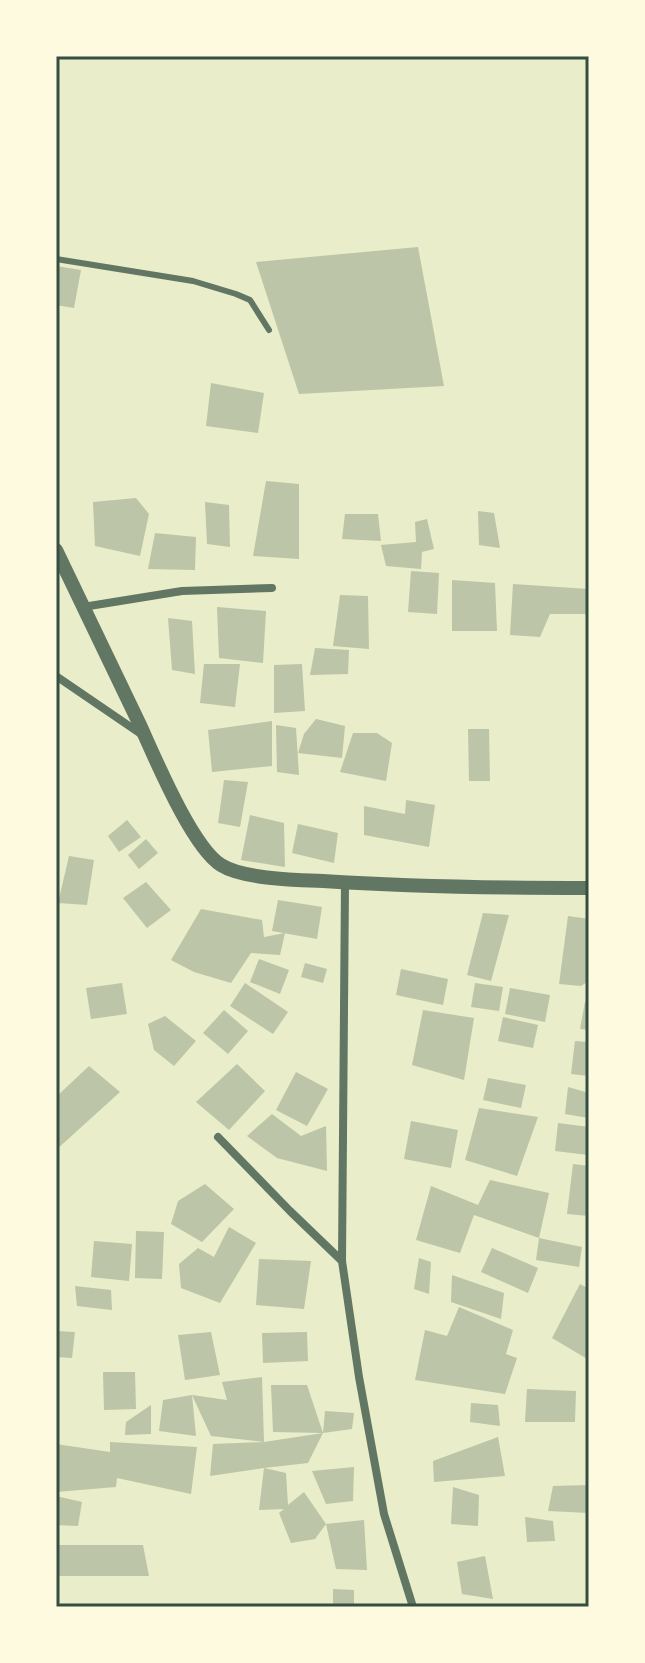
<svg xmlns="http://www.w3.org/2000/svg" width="645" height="1663" font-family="Cabin,sans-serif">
  <rect width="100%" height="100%" fill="#e9edc9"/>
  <!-- building -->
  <path fill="#bcc5a7" d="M418,247L444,386L299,394L256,262Z
    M56,266L81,270L74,308L56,305Z
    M211,383L264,393L258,433L206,426Z
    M266,481L299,484V559L253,556Z
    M136,498L149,514L140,556L95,546L93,502Z
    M205,502L229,505L230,547L207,544Z
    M478,511L494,513L500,548L479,545Z
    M345,514H378L381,541L342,539Z
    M427,519L434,549L422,552L421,569L386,566L381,545L416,542L415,522Z
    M155,533L196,537L195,570L148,569Z
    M411,571L439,573L437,614L408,612Z
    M452,580L495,583L497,631H452Z
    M513,584L589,589V614H550L540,637L510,635Z
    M340,595L368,596L369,649L333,646Z
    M217,607L266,611L263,663L219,658Z
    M168,618L192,621L195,674L172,670Z
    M315,648L349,650L348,674L310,675Z
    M204,664H240L235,707L200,703Z
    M302,664L305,711L274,713V665Z
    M316,719L345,726L342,758L298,753L304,734Z
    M272,721V766L212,772L208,730Z
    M276,725L296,728L299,775L277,772Z
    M468,729H489L490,781H469Z
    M353,733H377L392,743L386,781L340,772Z
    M224,780L248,782L240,827L218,823Z
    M406,800L435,805L429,847L364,835V806L405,814Z
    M250,815L284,823L285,867L241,860Z
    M127,820L141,837L119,852L108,836Z
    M298,824L338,833L334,863L292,853Z
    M146,839L158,853L139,869L128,855Z
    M69,856L94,860L87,905L58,903Z
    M146,882L171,910L147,928L123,898Z
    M278,900L322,907L317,939L272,931Z
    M201,909L262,920L264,937L285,933L280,955L251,953L231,983L194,972L171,960Z
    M483,913L509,915L491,981L467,975Z
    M568,916L589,919V981L581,986L559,984Z
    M259,959L289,970L280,994L250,982Z
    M305,963L327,969L323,983L301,977Z
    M401,969L448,979L443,1005L396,995Z
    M122,983L127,1014L91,1019L86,988Z
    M245,983L288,1012L273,1034L230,1006Z
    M475,983L503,987L499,1011L471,1007Z
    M510,988L550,995L545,1022L505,1014Z
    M585,1002L589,1003V1030L580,1029Z
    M224,1010L248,1031L228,1054L203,1033Z
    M423,1010L474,1018L464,1080L412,1065Z
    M165,1016L196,1041L174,1066L154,1050L148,1024Z
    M503,1017L538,1025L533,1048L498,1041Z
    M575,1041L589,1042V1076L571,1074Z
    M237,1064L265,1091L229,1130L196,1102Z
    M89,1066L120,1092L56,1150V1097Z
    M296,1072L328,1089L307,1126L276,1110Z
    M488,1078L526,1085L521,1108L483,1100Z
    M568,1087L589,1093V1118L565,1114Z
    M479,1108L538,1117L517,1176L465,1160Z
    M272,1114L301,1136L326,1126L327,1171L277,1158L247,1136Z
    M411,1121L458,1130L451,1168L404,1159Z
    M558,1123L589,1127L588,1155L555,1151Z
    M573,1164L589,1166V1216L567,1214Z
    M490,1180L549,1193L539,1238L474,1215L460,1253L416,1240L431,1186L478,1205Z
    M205,1184L234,1209L202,1242L171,1224L178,1201Z
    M229,1227L256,1243L220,1303L181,1288L179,1264L198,1248L214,1257Z
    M136,1231L164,1232L162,1279L135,1278Z
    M539,1238L582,1247L579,1267L536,1260Z
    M94,1241L132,1244L129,1281L91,1277Z
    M492,1248L538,1268L528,1293L481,1272Z
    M419,1258L431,1262L429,1294L414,1289Z
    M259,1259L311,1261L304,1309L256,1305Z
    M452,1275L504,1293L501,1319L451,1302Z
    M580,1284L589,1289V1360L552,1338Z
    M75,1286L111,1290L112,1310L77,1306Z
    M459,1307L513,1330L506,1354L517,1358L505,1394L415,1380L425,1330L447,1336Z
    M56,1331L75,1332L72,1358L56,1357Z
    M211,1332L220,1375L185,1380L178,1335Z
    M307,1332L308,1361L263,1363L262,1333Z
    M103,1372H135L136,1409L104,1410Z
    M262,1377L264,1442L323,1433L308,1463L264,1468L286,1473L288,1505L304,1492L326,1524L315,1539L291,1543L279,1513L284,1509L259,1510L264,1468L210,1476L213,1444L264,1442L211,1436L192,1395L196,1436L159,1431L163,1400L192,1395L227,1400L222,1382Z
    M271,1385H307L323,1433L325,1411L354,1413L352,1429L323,1433L273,1432Z
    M527,1389L576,1391L575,1422H525Z
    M471,1403L498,1405L500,1426L470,1422Z
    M151,1405V1434L125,1435L126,1422Z
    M498,1437L505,1476L434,1482L433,1461Z
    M110,1442L197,1447L191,1494L117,1478L116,1487L56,1492V1444L110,1452Z
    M354,1467L353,1501L326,1504L312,1471Z
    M589,1485V1513L548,1511L553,1486Z
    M453,1487L479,1495L478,1526L451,1524Z
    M56,1496L82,1502L78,1526L56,1525Z
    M525,1517L553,1521L555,1541L527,1542Z
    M364,1520L367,1570L336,1569L326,1524Z
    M56,1545H143L149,1576H56Z
    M485,1556L493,1599L462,1594L457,1562Z
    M333,1589L354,1590V1607H333Z"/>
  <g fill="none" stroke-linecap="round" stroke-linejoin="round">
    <!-- service -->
    <path stroke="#617663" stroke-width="6" d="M56,259L193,281L236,294L250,300L269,330"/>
    <!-- minor -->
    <path stroke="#617663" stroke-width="8" d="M83,607L182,591L272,588
      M56,676L141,734
      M345,883L342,1261L359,1377L384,1514L413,1607
      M218,1137L290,1211L342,1261"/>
    <!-- tertiary -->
    <path stroke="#617663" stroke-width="14" d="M56,550C84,608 112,667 140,725C155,758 192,847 221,865C243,879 297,880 323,881C412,887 500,888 589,888"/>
  </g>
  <!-- border -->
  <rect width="645" height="1663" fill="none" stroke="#fefae0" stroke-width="116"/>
  <rect x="58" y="58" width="529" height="1547" fill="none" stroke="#344e41" stroke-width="3"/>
</svg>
